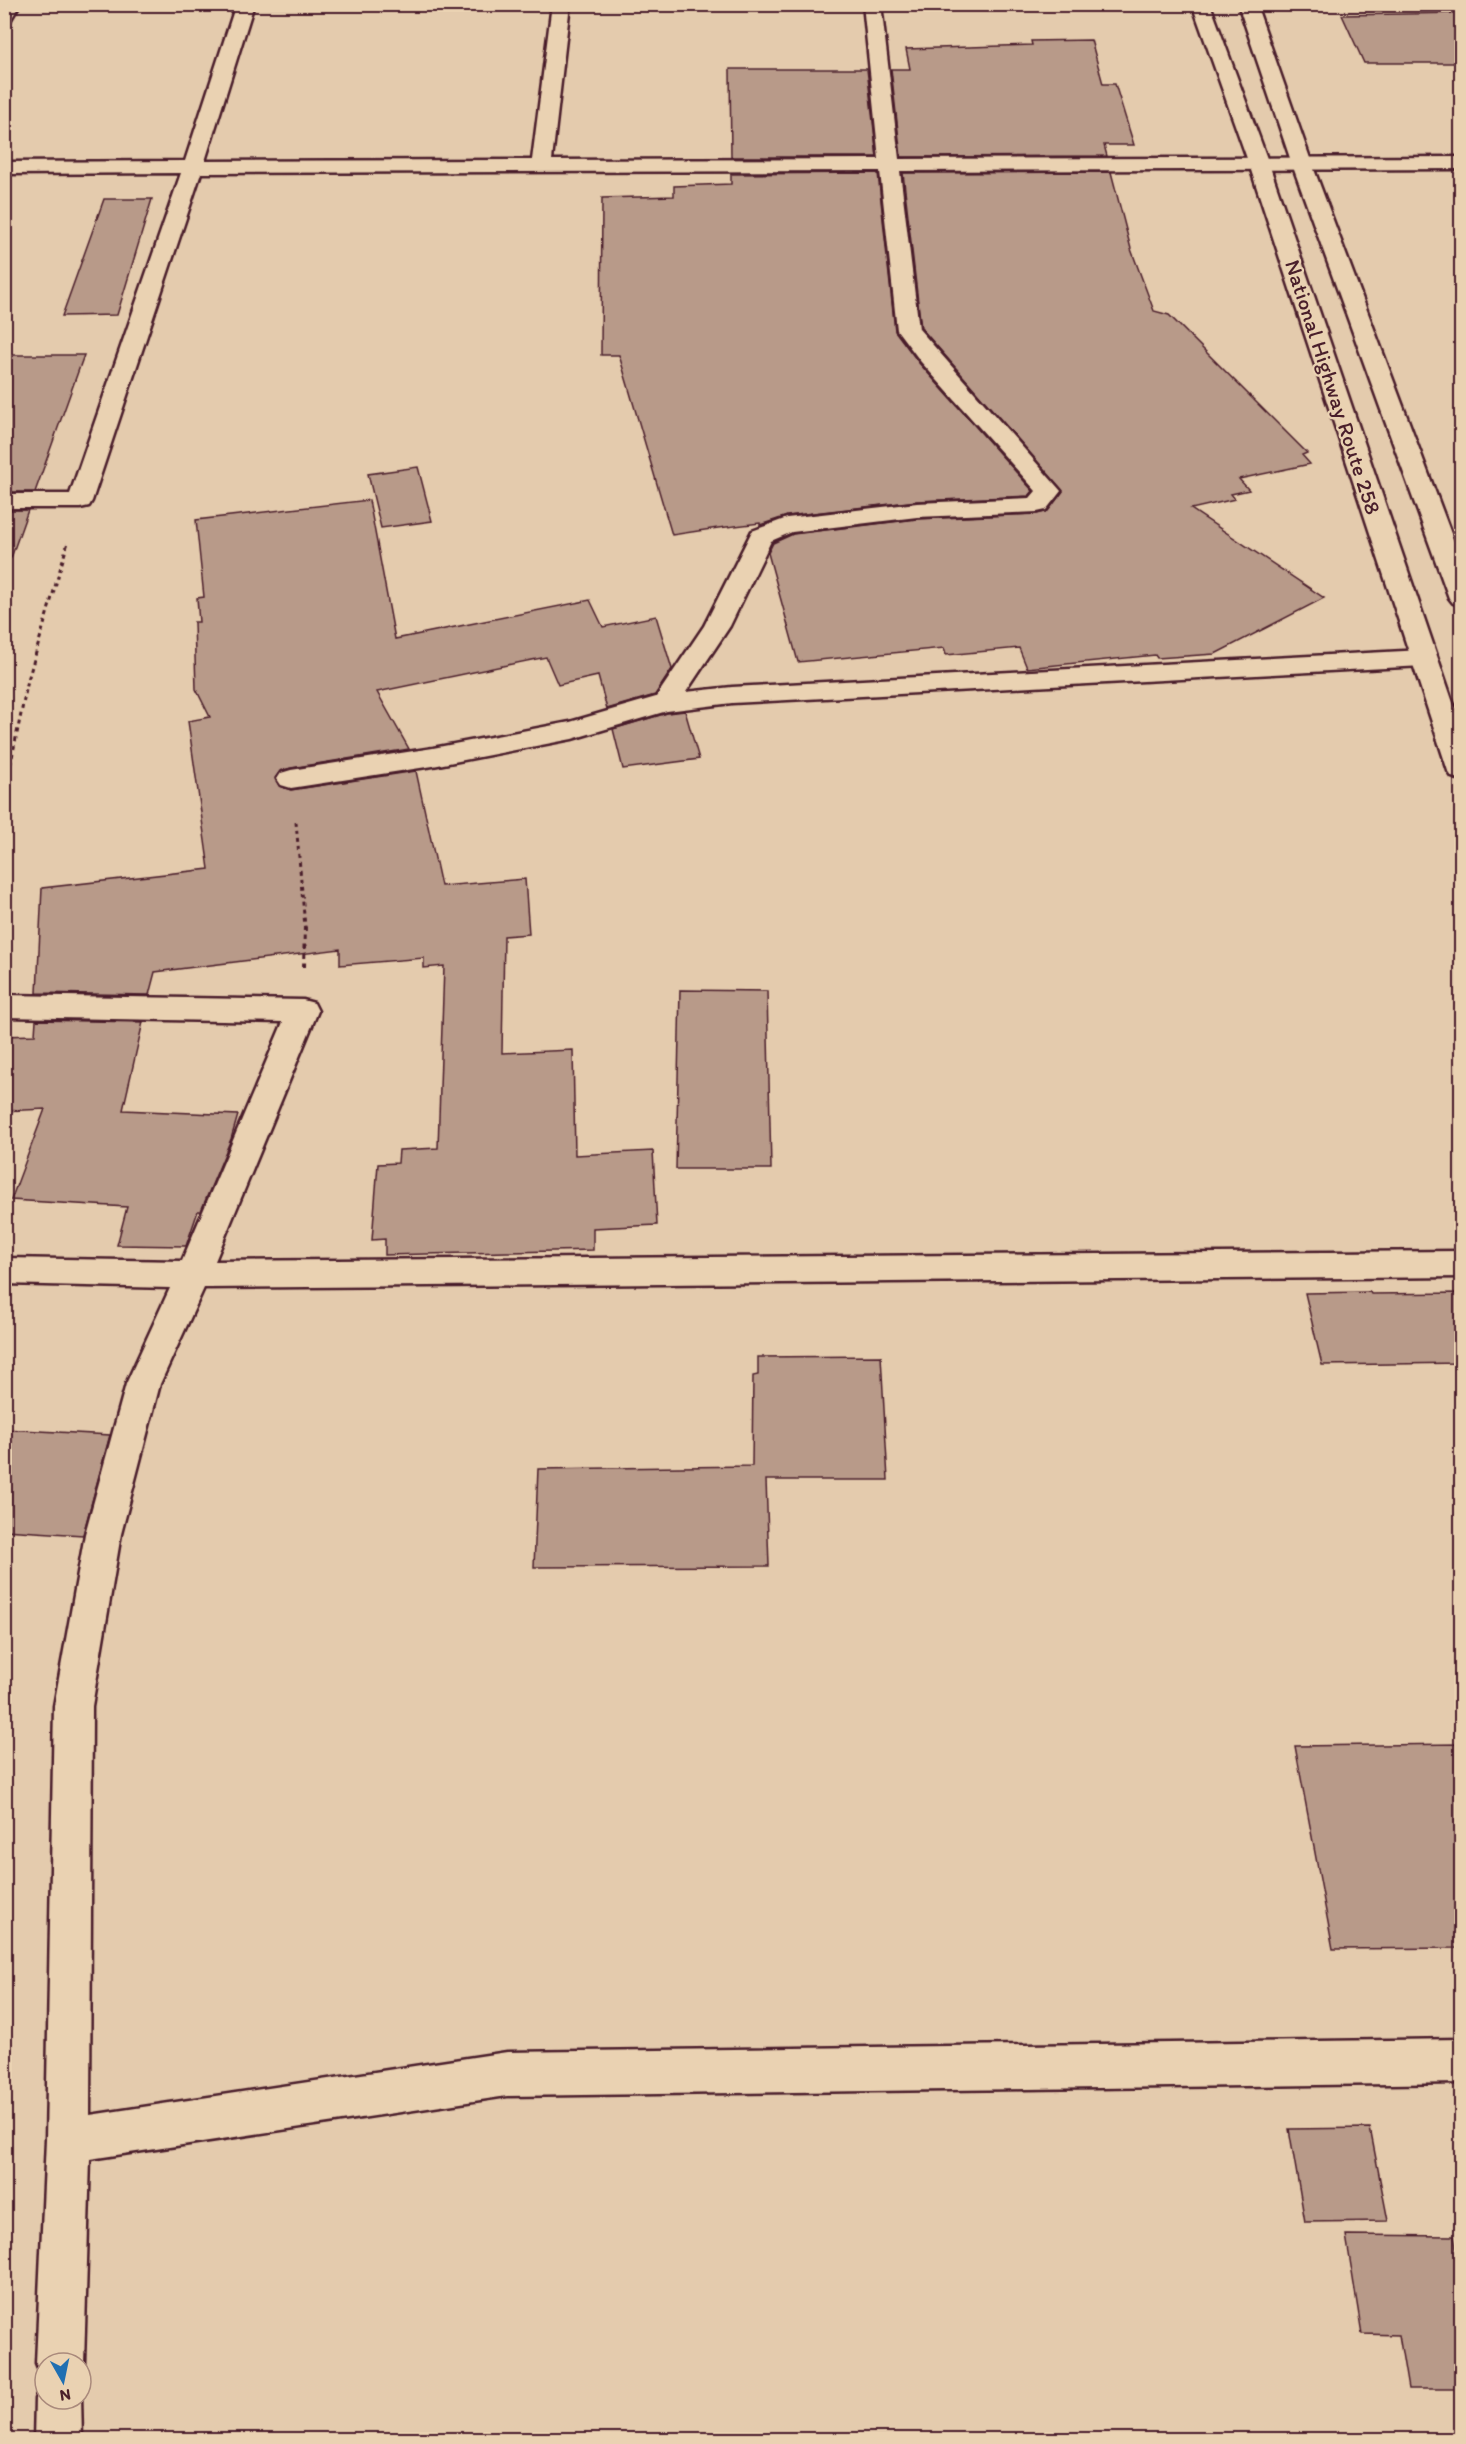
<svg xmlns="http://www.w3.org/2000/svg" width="1466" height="2444" font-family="Itim,sans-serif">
  <rect width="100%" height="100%" fill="#e4cbad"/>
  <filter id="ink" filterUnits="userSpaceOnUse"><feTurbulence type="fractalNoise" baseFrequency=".0167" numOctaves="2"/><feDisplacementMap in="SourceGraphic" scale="12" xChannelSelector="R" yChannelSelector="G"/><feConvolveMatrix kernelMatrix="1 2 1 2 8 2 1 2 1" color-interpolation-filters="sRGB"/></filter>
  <g filter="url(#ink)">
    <!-- building -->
    <path fill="#b89a89" stroke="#4a1f2b" stroke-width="1.5" d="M1461,13V63H1364L1342,15Z
      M1091,40L1103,84H1115L1134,145H1104L1107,156L901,157L891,69H910L906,49L1032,45L1031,41Z
      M730,69H867L877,157H731Z
      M1111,172L1131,249L1154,311L1169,315L1307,453L1302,455L1310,464L1239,479L1249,490L1231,494L1235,499L1191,509L1324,598L1215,654L1157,658L1155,655L1027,668L1019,648L946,655L944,648L798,662L768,553L773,543L793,534L917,519L1037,514L1048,511L1063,491L921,328L903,173Z
      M878,173L895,331L919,363L1033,491L1029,496L917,501L787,516L760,525V523L718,528L672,535L619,355H601L602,198L674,196V186L731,184V174Z
      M104,199H152L117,315L62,316Z
      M4,355H84L35,492H4Z
      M418,467L432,521L381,528L368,474Z
      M369,500L395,639L590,600L603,627L656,616L672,669L655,695L607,709L598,676L558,685L546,657L377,692L409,749L291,768L280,771L275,778L279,786L291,790L416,771L441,886L525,879L529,934L504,936L502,1053L573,1050L575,1155L653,1151L657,1225L593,1228V1250L385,1255V1239L372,1240L378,1164L398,1163L399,1150L438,1148L444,966L424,968V958L340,965V949L155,972L149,995L37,993L42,888L209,869L188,721L210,717L196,689L194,622H199L197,598L204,597L196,520Z
      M4,510H28L11,558L4,557Z
      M685,711L699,759L623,769L613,729L667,713Z
      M680,990L767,991L771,1169H676Z
      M36,1020L143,1022L123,1110L238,1115L231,1139L201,1211H198L186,1246L117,1245L127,1207L11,1200L45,1109L4,1111V1036L35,1035Z
      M1370,1292L1371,1294L1461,1293V1363L1322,1365L1305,1293Z
      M881,1356L888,1480H766L769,1566L534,1567L538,1469L752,1466L753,1376L758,1375V1357Z
      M4,1429L110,1435L83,1535L4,1530Z
      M1461,1744V1948L1333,1949L1295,1746Z
      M1370,2128L1388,2221L1305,2222L1289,2129Z
      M1346,2235L1454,2236L1458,2260H1461V2389H1408L1399,2335L1362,2334Z"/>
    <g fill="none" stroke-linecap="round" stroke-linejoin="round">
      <!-- street casing -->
      <g stroke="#4a1f2b" stroke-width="5">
        <path id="street" d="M4,4H20L10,21L4,22Z
          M236,4H254L205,161L532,160L552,4H570L552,160L879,159L863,4H881L899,159L1462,157V169L900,171L919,329L1061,491L1046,510L1037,512L917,517L792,532L771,541L730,626L686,692L732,687L1423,650L1432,652L1436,658L1432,664L1423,666L732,703L667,711L572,739L433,766L291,788L281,785L277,779L281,773L291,770L433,748L570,722L656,697L704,626L752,531L787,518L917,503L1030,498L1036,491L921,362L897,330L880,171L201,173L92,501L89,506L80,508H4V494H70L181,173L4,174V162L185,161Z
          M4,995L303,1000L314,1003L318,1011L215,1261L1462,1251V1277L204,1288L160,1384L121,1534L92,1706L90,2115L507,2052L1462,2039V2083L507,2096L90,2159L84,2363L81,2369V2363H45L43,2380L36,2363L46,2140L54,1706L85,1534L126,1384L170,1288L4,1284V1258L182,1261L283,1022L4,1017Z
          M45,2381V2399H81V2395L82,2440H34L35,2399L42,2382Z"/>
      </g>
      <!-- highway casing -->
      <g stroke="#4a1f2b" stroke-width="5">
        <path id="highway" d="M1192,4H1210L1269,164L1462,729V780L1452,777L1448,771L1249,164Z
          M1238,4H1256L1312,164L1462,563V606L1453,603L1449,598L1292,164Z"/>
      </g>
      <!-- path-far1 -->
      <path stroke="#4a1f2b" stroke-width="3" stroke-dasharray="4 4" stroke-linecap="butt" d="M4,796L28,680L68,542
        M296,822L305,927"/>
      <!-- path -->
      <path stroke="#4a1f2b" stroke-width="4" stroke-dasharray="4.5 4.5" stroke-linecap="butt" d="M304,967L305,926"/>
      <!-- street -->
      <use href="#street" fill="#ead2b2" fill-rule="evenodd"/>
      <!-- highway -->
      <use href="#highway" fill="#ead2b2" fill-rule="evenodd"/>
    </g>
  </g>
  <g text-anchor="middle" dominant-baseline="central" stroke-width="4.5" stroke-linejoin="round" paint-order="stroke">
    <!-- far-street labels -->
    <g font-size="22" fill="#4a1f2b" stroke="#ead2b2">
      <text transform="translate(1333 387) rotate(72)">National Highway Route 258</text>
    </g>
  </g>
  <!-- margin -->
  <rect width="1466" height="2444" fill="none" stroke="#ead2b2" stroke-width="24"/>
  <rect x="12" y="12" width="1442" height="2420" fill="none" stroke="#4a1f2b" stroke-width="2" filter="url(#ink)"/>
  <!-- north arrow -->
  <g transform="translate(63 2381) rotate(171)"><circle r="28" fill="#ead2b2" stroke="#aa8a7c" stroke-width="1.5"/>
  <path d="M0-4.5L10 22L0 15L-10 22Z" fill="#1f6fb2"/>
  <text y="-9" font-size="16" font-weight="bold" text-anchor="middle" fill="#4a1f2b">N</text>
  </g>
</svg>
